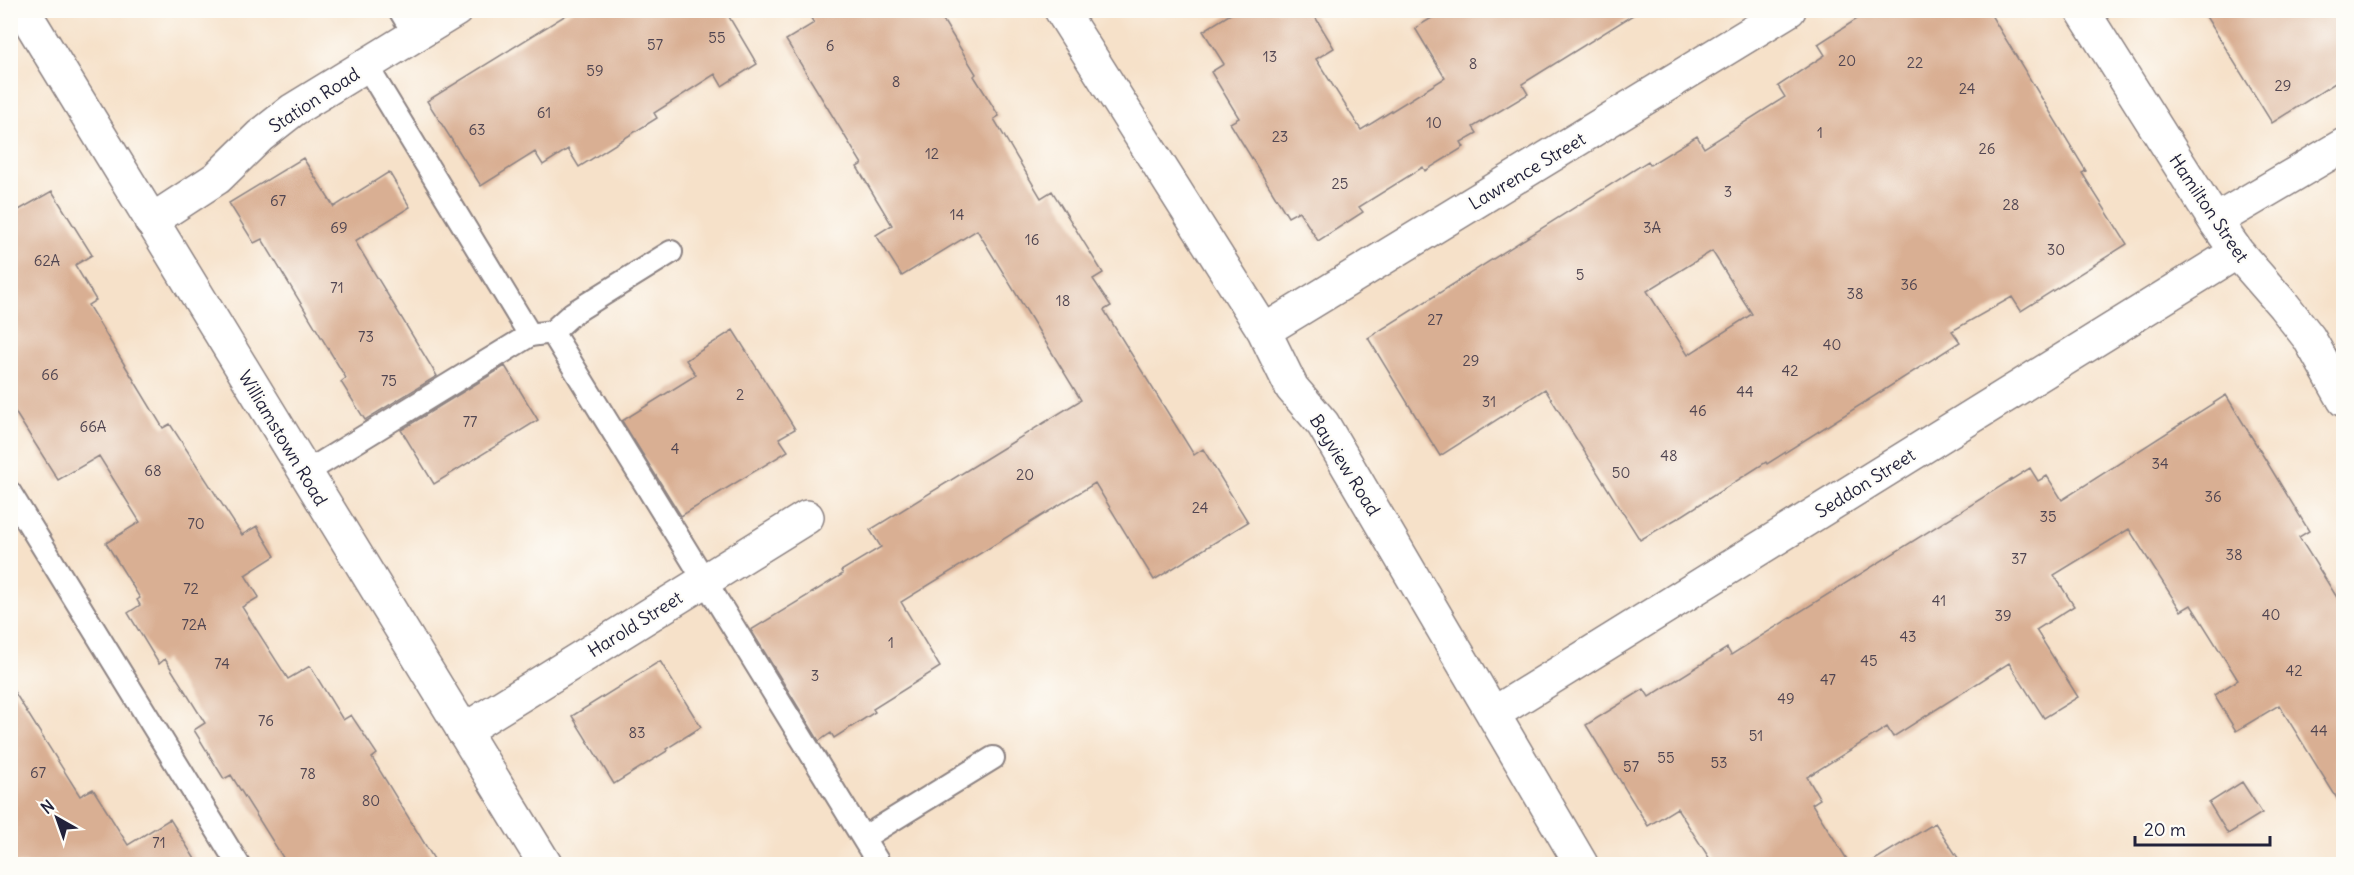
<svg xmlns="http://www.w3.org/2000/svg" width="2354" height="875" font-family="Delius,sans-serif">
  <rect width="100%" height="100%" fill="#fdfcf7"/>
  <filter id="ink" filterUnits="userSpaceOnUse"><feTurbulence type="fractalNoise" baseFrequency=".0167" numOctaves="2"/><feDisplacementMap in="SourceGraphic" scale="12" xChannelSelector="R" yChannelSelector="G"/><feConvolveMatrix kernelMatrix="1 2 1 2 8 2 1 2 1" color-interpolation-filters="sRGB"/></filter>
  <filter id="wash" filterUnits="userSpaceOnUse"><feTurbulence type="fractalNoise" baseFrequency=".008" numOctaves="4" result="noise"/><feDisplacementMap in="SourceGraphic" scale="24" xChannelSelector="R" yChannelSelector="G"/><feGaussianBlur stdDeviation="1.35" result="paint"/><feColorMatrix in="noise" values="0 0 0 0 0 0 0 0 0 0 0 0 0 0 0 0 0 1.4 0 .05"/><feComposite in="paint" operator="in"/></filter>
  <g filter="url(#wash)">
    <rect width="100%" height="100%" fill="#f6e1c9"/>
    <g id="blocks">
      <!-- building -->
      <path fill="#d9af93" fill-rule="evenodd" d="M574,10H725L757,64L722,86L715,74L654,113L657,118L579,167L568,149L543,165L535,152L481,186L427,101Z
        M806,10H937L976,74L974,76L999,116L994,119L1041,198L1052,191L1103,273L1093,279L1111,306L1104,310L1194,455L1203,449L1248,522L1154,580L1095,483L901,602L940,667L873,709L875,712L834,738L831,733L819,741L751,630L843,574L841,571L881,547L870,530L1081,400L977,230L902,276L876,235L892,225L857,167L862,164L786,40L814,23Z
        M1237,10H1311L1334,48L1316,59L1361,130L1445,78L1415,28L1445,10H1641L1522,84L1528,94L1473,127L1477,133L1461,142L1464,147L1425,171L1423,167L1359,207L1363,212L1318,241L1299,211L1288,217L1230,123L1239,118L1211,72L1224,64L1203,31Z
        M1871,10H1988L2086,171L2082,173L2127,244L2021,311L2012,297L1952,331L1960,342L1767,464L1766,462L1683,515L1640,540L1545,389L1440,456L1368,338L1648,161L1650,165L1697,136L1704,148L1785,97L1778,86L1825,55L1818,44ZM1712,251L1752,314L1688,355L1647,291Z
        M2202,10H2343V78L2272,123Z
        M303,158L334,207L389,172L410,207L355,241L437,376L365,420L341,382L346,378L262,239L254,243L229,203Z
        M52,191L92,255L75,265L96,300L88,305L132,377L163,428L170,424L242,535L257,526L275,556L245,575L259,597L242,607L288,679L310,666L343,720L351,715L377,754L372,758L437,864H287L231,775L224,779L194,730L205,723L165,659L159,664L128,613L140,605L137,600L140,598L106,543L140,522L99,456L58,480L10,404V215Z
        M733,330L795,429L779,438L788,451L681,516L622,421L696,375L686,360Z
        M505,366L538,420L434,484L401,430Z
        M2226,395L2309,531L2299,537L2343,607V808L2279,705L2236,731L2214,695L2238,680L2191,605L2181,611L2129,529L2054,575L2074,606L2036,630L2078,697L2044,718L2009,663L1893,737L1887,727L1807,777L1820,799L1812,804L1850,864H1713L1677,808L1648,826L1586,725L1644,689L1649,697L1727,648L1731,655L2030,468L2038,481L2047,476L2062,500Z
        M660,661L701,727L666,749L667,751L614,784L572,716Z
        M10,685L80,796L93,789L128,845L170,819L198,864H10Z
        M2242,782L2262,813L2228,834L2209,803Z
        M1935,823L1962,864H1868Z"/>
    </g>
  </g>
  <g filter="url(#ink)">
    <use href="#blocks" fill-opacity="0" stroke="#8c8282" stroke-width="1.5"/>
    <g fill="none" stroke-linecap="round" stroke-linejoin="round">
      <!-- service casing -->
      <g stroke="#8c8282" stroke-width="26">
        <path id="service" d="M400,10L415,35
          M366,65L530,335L552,332L879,864
          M552,332L573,313L671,252
          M305,473L530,335
          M10,493L238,864
          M863,838L993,758"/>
      </g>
      <!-- minor casing -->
      <g stroke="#8c8282" stroke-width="36">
        <path id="minor" d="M1061,10L1264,331L1292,388L1323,424L1581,864
          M2082,10L2215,221L2237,252L2284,306L2309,338L2344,400
          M151,221L217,178L260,136L293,110L456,10
          M2215,221L2344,145
          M1264,331L1789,10
          M1493,714L2237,252
          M463,731L807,517"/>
      </g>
      <!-- primary casing -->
      <g stroke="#8c8282" stroke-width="36">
        <path id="primary" d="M23,10L545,864"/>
      </g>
      <!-- service -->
      <use href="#service" stroke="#fff" stroke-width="22"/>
      <!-- minor -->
      <use href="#minor" stroke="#fff" stroke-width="33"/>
      <!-- primary -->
      <use href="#primary" stroke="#fff" stroke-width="33"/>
    </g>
  </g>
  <g text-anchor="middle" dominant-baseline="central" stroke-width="4.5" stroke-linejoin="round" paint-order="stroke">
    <!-- number labels -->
    <g font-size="15" fill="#504551">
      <text x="717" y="37">55</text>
      <text x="655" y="44">57</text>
      <text x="830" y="45">6</text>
      <text x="1270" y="56">13</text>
      <text x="1847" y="60">20</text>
      <text x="1915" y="62">22</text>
      <text x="1473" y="63">8</text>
      <text x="595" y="70">59</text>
      <text x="896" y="81">8</text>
      <text x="2283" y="85">29</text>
      <text x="1967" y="88">24</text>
      <text x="544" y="112">61</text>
      <text x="1434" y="122">10</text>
      <text x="477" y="129">63</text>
      <text x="1820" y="132">1</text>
      <text x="1280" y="136">23</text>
      <text x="1987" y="148">26</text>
      <text x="932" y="153">12</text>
      <text x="1340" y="183">25</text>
      <text x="1728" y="191">3</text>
      <text x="278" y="200">67</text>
      <text x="2011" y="204">28</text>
      <text x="957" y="214">14</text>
      <text x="339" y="227">69</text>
      <text x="1652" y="227">3A</text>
      <text x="1032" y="239">16</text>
      <text x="2056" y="249">30</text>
      <text x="47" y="260">62A</text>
      <text x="1580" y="274">5</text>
      <text x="1909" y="284">36</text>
      <text x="337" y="287">71</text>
      <text x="1855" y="293">38</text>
      <text x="1063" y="300">18</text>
      <text x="1435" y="319">27</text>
      <text x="366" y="336">73</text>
      <text x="1832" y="344">40</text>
      <text x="1471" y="360">29</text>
      <text x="1790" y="370">42</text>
      <text x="50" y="374">66</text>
      <text x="389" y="380">75</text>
      <text x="1745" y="391">44</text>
      <text x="740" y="394">2</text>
      <text x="1489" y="401">31</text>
      <text x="1698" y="410">46</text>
      <text x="470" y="421">77</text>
      <text x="93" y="426">66A</text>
      <text x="675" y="448">4</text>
      <text x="1669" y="455">48</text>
      <text x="2160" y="463">34</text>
      <text x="153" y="470">68</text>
      <text x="1621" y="472">50</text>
      <text x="1025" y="474">20</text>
      <text x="2213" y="496">36</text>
      <text x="1200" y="507">24</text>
      <text x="2048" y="516">35</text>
      <text x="196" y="523">70</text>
      <text x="2234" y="554">38</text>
      <text x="2019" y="558">37</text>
      <text x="191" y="588">72</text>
      <text x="1939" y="600">41</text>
      <text x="2271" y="614">40</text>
      <text x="2003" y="615">39</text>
      <text x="194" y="624">72A</text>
      <text x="1908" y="636">43</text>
      <text x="891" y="642">1</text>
      <text x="1869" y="660">45</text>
      <text x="222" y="663">74</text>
      <text x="2294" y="670">42</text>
      <text x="815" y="675">3</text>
      <text x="1828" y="679">47</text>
      <text x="1786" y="698">49</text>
      <text x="266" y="720">76</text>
      <text x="2319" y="730">44</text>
      <text x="637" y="732">83</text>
      <text x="1756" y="735">51</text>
      <text x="1666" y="757">55</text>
      <text x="1719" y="762">53</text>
      <text x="1631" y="766">57</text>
      <text x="38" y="772">67</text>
      <text x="308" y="773">78</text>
      <text x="371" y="800">80</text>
      <text x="159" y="842">71</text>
    </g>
    <!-- street labels -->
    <g font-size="18" fill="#22223b" stroke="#fdfcf7">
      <text transform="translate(314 100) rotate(-33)">Station Road</text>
      <text transform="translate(1527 171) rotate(-31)">Lawrence Street</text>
      <text transform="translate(2209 208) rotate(56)">Hamilton Street</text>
      <text transform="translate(283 438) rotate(59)">Williamstown Road</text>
      <text transform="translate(1345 465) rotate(58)">Bayview Road</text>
      <text transform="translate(1865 483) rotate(-32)">Seddon Street</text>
      <text transform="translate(635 624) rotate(-32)">Harold Street</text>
    </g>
  </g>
  <!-- margin -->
  <rect width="2354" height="875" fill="none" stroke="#fdfcf7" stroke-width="36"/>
  <!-- north arrow -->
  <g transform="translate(57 818) rotate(320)" stroke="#fdfcf7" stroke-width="4.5" paint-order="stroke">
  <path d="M0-4.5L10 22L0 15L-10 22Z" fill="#22223b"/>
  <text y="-9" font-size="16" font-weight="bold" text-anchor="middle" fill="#22223b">N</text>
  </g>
  <!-- scale -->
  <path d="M2135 836v9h135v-9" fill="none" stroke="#22223b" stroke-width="3"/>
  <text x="2144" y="836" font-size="18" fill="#22223b" stroke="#fdfcf7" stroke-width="4.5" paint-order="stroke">20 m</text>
</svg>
